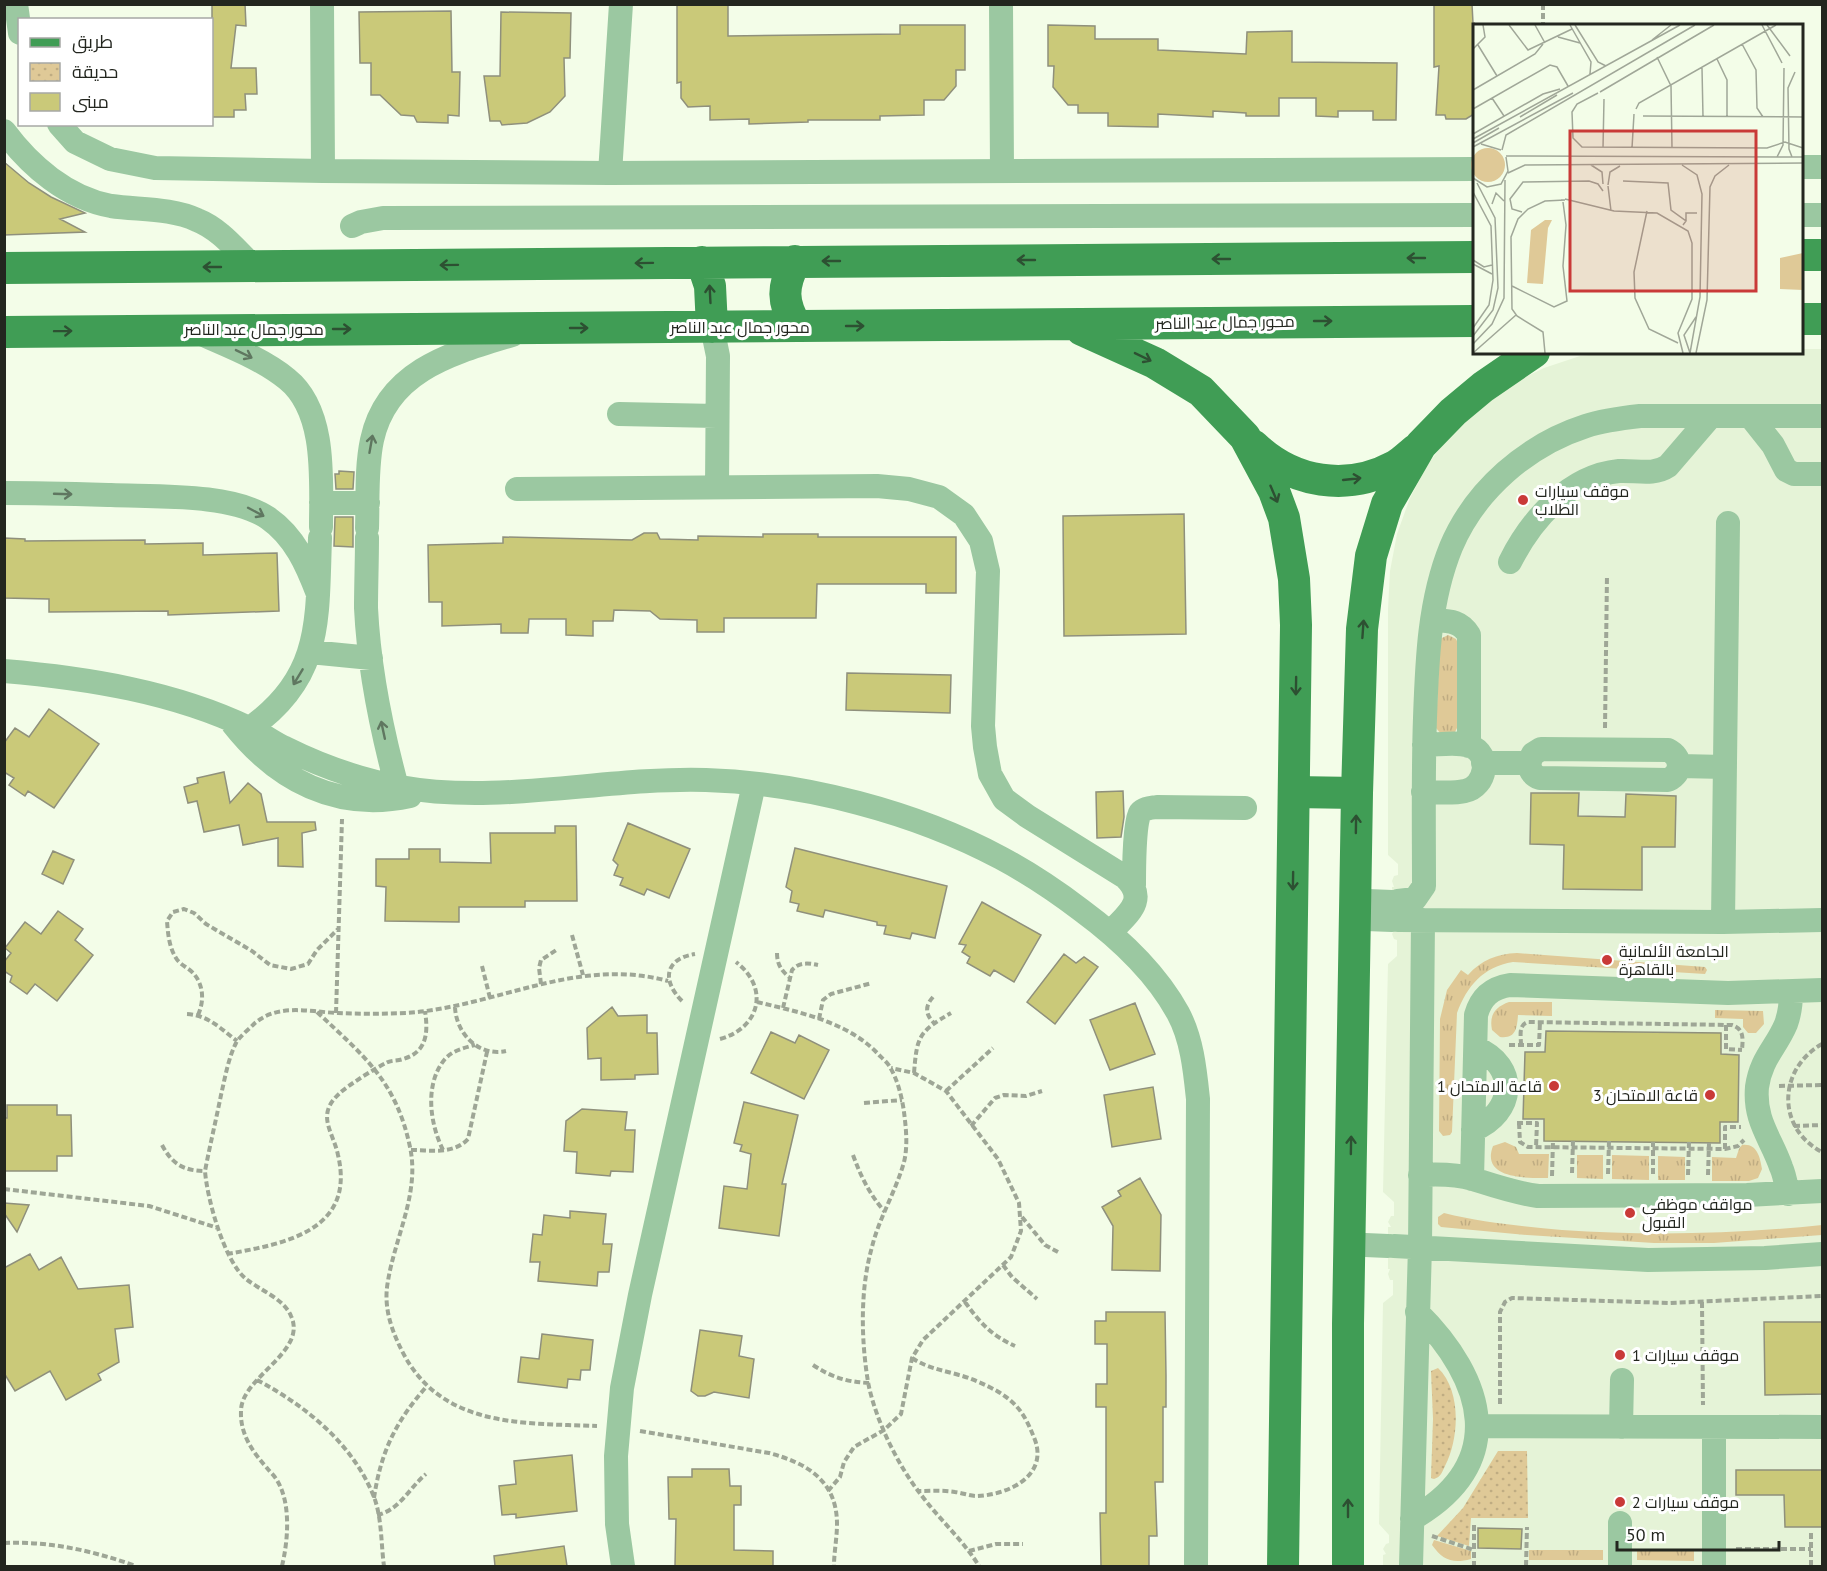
<svg xmlns="http://www.w3.org/2000/svg" width="1827" height="1571" font-family="'PT Sans',Cairo,sans-serif">
  <defs>
    <pattern id="grass-tufts" width="24" height="20" patternUnits="userSpaceOnUse" patternTransform="scale(1.5)"><rect width="24" height="20" fill="#dfc997"/><path d="M3 7l-1-3M5 7V3M7 7l1-3M15 17l-1-3M17 17v-4M19 17l1-3" fill="none" stroke="#bfac82"/></pattern>
    <pattern id="park-dots" width="8" height="8" patternUnits="userSpaceOnUse" patternTransform="scale(1.5)"><rect width="8" height="8" fill="#dfc997"/><path d="M2 2h.1M6 6h.1" fill="none" stroke="#bfac82" stroke-width="1.8" stroke-linecap="round"/></pattern>
  </defs>
  <rect width="100%" height="100%" fill="#f3fde8"/>
  <!-- built -->
  <path fill="#e5f3d7" d="M1802,349H1822V1566H1383V1555L1386,1554L1383,1549L1386,1544L1389,1543V1535L1379,1524L1383,1303L1393,1295V1280H1390L1388,1274L1390,1269H1388V1227H1391L1388,1222L1391,1216H1394V1202L1383,1192L1388,964L1397,956V940L1394,939L1392,934L1394,931L1392,928V887H1394L1392,881L1394,876L1398,875V864L1388,855V609L1390,571L1397,534L1410,498L1428,464L1451,434L1509,385L1544,368L1580,356L1606,353L1802,352Z"/>
  <!-- grass -->
  <path fill="url(#grass-tufts)" d="M1448,635L1456,639L1458,643L1457,728L1455,732L1442,735L1436,728L1440,639Z
    M1517,953L1705,967L1707,970L1705,974L1513,962C1483,967 1467,986 1457,1013L1452,1132L1450,1135L1443,1136L1439,1131L1440,1019L1447,990L1461,970L1468,975C1481,960 1497,954 1517,953Z
    M1509,1002H1552V1016L1518,1015C1517,1028 1516,1039 1500,1037L1492,1030C1489,1015 1495,1007 1509,1002Z
    M1715,1010L1763,1011L1764,1024L1756,1033H1748L1743,1027V1019L1715,1018Z
    M1505,1142L1516,1147L1519,1154H1549L1548,1178C1529,1178 1480,1180 1493,1146Z
    M1742,1145C1757,1143 1760,1157 1762,1169L1758,1178L1749,1181H1712V1157L1736,1158L1739,1149Z
    M1577,1155H1603V1179L1577,1178Z
    M1612,1155L1649,1156V1180L1612,1179Z
    M1658,1156L1685,1157V1180H1658Z
    M1444,1213C1483,1223 1523,1226 1562,1230C1649,1236 1736,1234 1822,1225V1235L1714,1243H1654L1527,1235L1441,1227L1438,1224V1217Z
    M1434,1540L1471,1551V1559C1452,1564 1443,1560 1432,1545Z
    M1529,1550H1603V1560H1529Z
    M1637,1550H1694V1561L1637,1560Z"/>
  <!-- park -->
  <path fill="url(#park-dots)" d="M1438,1368C1462,1391 1459,1439 1445,1466C1442,1472 1441,1477 1434,1479L1431,1478L1433,1419L1431,1371Z
    M1498,1451H1527L1528,1518H1471L1469,1546L1437,1536L1463,1508Z"/>
  <!-- building -->
  <path fill="#cac979" stroke="#8f907c" stroke-width="1.5" d="M212,4H245L246,26L236,25L231,68H256L257,94H245L246,110H234V117H212Z
    M677,4H728V36L900,34V25H965V70H956V86L944,100H924V115L880,116V120H808V122L749,124V119L710,120V106L688,107L681,98V82L677,83Z
    M1434,4H1472L1473,23H1474V114L1466,119H1446L1445,115H1436L1439,66L1434,67Z
    M451,11L452,72H460L459,116L448,115V123L417,122L414,116L401,115L380,95H371V63H360L359,12Z
    M501,12L571,13L570,58H564L565,96L550,112L527,123L502,125L500,121H490L484,76H500Z
    M1048,25L1095,26V39H1158V50L1246,54L1247,32L1292,31V62L1397,63L1396,120H1373V111H1338V117L1316,116V98H1279V116H1246V113L1213,111V117L1158,114V127L1108,126V113H1078V105H1068L1053,87L1054,66H1048Z
    M4,162L29,183L51,197L85,213L60,219L85,232L4,235Z
    M339,471L354,472L353,489H336L335,474H339Z
    M1184,514L1186,634L1064,636L1063,516Z
    M335,517H353V547L334,546Z
    M644,533H657L660,539L698,540V536L763,537V534H818V537H956V593H926V584H817L816,618H724V632H697V620L660,619L650,611L614,610L613,621H593V636L566,635V619H529L528,633H501V624L442,626V602H429L428,545L503,543V537L632,540Z
    M4,538L25,539V541L145,540V544L203,543V555L277,553L279,611L168,615V611L49,612V599L4,598Z
    M847,673L951,675L950,713L846,710Z
    M49,709L99,744L54,808L28,791L25,796L9,785L14,778L4,772V743L15,728L29,737Z
    M224,772L230,803L248,783L261,794L267,822H315L316,830L302,833L303,867L278,866V838L243,845L239,825L204,832L197,801L188,803L184,787L198,783L197,778Z
    M1123,791L1124,817L1121,837L1097,838L1096,792Z
    M1531,793H1579L1578,816L1625,817L1626,794L1676,796L1675,847H1642V890L1563,889L1564,845L1530,844Z
    M628,823L690,849L669,898L647,889L644,895L620,885L623,878L614,875L618,865L613,860Z
    M555,826H576L577,901H525V907H459V922L385,921L386,887L376,886V859H409V849H440V862L491,863L490,833H555Z
    M795,848L947,886L935,938L912,933L910,939L884,934L886,926L877,925V922L825,910L823,917L797,911L799,904L790,902L792,891L786,887Z
    M53,851L74,860L63,884L42,874Z
    M982,902L1041,935L1014,982L994,970L990,976L967,963L970,957L962,952L966,945L959,944Z
    M58,911L83,929L75,940L93,955L57,1001L35,984L27,994L10,982L12,976L4,971V962L11,953L5,948L25,922L41,934Z
    M1064,954L1076,963L1084,957L1098,967L1055,1024L1027,1002Z
    M1135,1003L1155,1054L1110,1070L1090,1020Z
    M612,1007L618,1016L647,1015V1033H657L658,1074L635,1075V1079L601,1080V1058L588,1059L587,1028Z
    M1546,1031L1721,1033V1054L1739,1055L1738,1122H1720V1143L1544,1141V1119H1523L1525,1052H1545Z
    M771,1032L795,1043L799,1035L829,1050L804,1099L751,1073Z
    M1153,1087L1161,1139L1112,1147L1104,1095Z
    M744,1102L798,1115L782,1184H786L779,1236L719,1228L724,1186L747,1189L751,1154L740,1151L742,1145L734,1143Z
    M7,1105H57V1115H71L72,1156H57V1171H4V1118H7Z
    M582,1109L627,1112L625,1130H635L633,1172L611,1171L610,1176L576,1173L577,1152L564,1151L566,1121Z
    M1140,1178L1161,1215L1160,1271L1112,1270L1113,1226L1102,1207L1121,1196L1118,1191Z
    M4,1203L29,1205L17,1232L4,1213Z
    M570,1211L606,1214L603,1244H612L609,1272H598L597,1286L538,1281L540,1262H530L533,1234L542,1235L544,1215L570,1218Z
    M30,1254L39,1270L61,1257L78,1289L129,1285L133,1327L115,1329L119,1362L98,1374L101,1380L66,1400L50,1371L15,1391L4,1373V1268Z
    M1106,1312H1165L1166,1375V1407H1163V1482H1155L1157,1536H1149V1566H1101L1100,1513H1106V1407H1096V1384H1107V1344H1095V1321H1106Z
    M1764,1322H1822V1394L1765,1395Z
    M700,1330L742,1336L739,1356L754,1359L749,1398L714,1392L705,1396H698L691,1391Z
    M542,1334L593,1340L590,1370H581L580,1380L568,1379L567,1388L518,1382L521,1357L539,1359Z
    M572,1455L577,1511L516,1518V1514L502,1515L499,1486L516,1484L514,1461Z
    M692,1469H729L730,1486H741V1505H734V1550L773,1551V1566H675L676,1519H669L668,1477H692Z
    M1736,1470H1822V1527H1785L1784,1495H1736Z
    M1478,1528L1522,1529L1521,1549L1478,1548Z
    M564,1546L567,1566H495L494,1556Z"/>
  <g fill="none" stroke-linecap="round" stroke-linejoin="round">
    <!-- path -->
    <path stroke="#9ea696" stroke-width="4" stroke-dasharray="6 3" stroke-linecap="butt" d="M1543,4V26
      M1605,728L1607,575
      M572,935L583,975
      M777,953C777,964 781,970 789,977
      M482,966L490,998
      M541,984L539,968L541,960L558,949
      M933,997C925,1006 925,1014 934,1023
      M682,1001C662,981 664,959 695,954
      M757,1002C799,1012 849,1022 879,1055C883,1059 889,1064 891,1069C898,1081 902,1098 904,1112C906,1128 908,1146 904,1162C896,1191 879,1218 872,1247C860,1289 861,1339 868,1382C875,1419 898,1466 922,1496C940,1520 963,1540 979,1566
      M455,1007C456,1033 478,1057 506,1051
      M783,1008L792,970C799,962 808,963 818,965
      M317,1012C364,1056 396,1081 410,1147C420,1193 395,1237 388,1281C383,1306 391,1329 402,1351C441,1428 522,1423 597,1426
      M336,1013L342,819
      M187,1014C208,1015 221,1029 237,1041
      M198,1015C204,1002 204,986 194,974C189,968 180,965 176,958C169,947 168,934 167,921L173,912L184,909L194,913L206,924L252,951L270,965L291,969L308,964L317,950L339,928
      M819,1019L823,1000L831,994L872,983
      M1726,1025V1049L1742,1050
      M720,1039C760,1028 770,988 736,962
      M1822,1044C1778,1069 1776,1128 1822,1152
      M1509,1045H1539L1540,1022
      M1521,1045C1521,1036 1518,1025 1528,1022L1732,1025C1744,1029 1743,1038 1742,1050
      M914,1073C917,1037 918,1032 951,1013
      M1779,1086L1822,1085
      M946,1091L993,1048
      M864,1103L902,1100
      M1517,1123H1537L1536,1147
      M1519,1123L1520,1142L1528,1147L1725,1149L1738,1146L1744,1140
      M971,1126L995,1098L1004,1095L1026,1096L1042,1091
      M1794,1126L1822,1125
      M162,1145C172,1164 184,1171 205,1171
      M1725,1149V1127H1741
      M411,1150C431,1150 453,1155 468,1139L487,1052
      M443,1150C430,1124 424,1084 445,1059C453,1050 464,1048 475,1045
      M853,1155C861,1177 870,1195 885,1212
      M1572,1173L1573,1141
      M1608,1174L1609,1141
      M1653,1174V1142
      M1688,1175L1689,1142
      M1708,1175L1709,1143
      M1552,1176L1553,1141
      M4,1189L149,1206L218,1228
      M1022,1217L1045,1245L1058,1252
      M227,1254C284,1244 356,1231 338,1155C333,1131 315,1115 340,1093C347,1086 377,1067 386,1063C391,1060 398,1061 403,1059C428,1052 428,1031 425,1011
      M1003,1265L1012,1277L1037,1299
      M965,1302C980,1323 991,1335 1015,1346
      M1702,1302L1703,1405
      M912,1358C927,1368 942,1370 959,1375C971,1378 986,1385 997,1391C1019,1404 1026,1417 1035,1440C1048,1476 1008,1495 977,1496C970,1496 963,1493 955,1492C943,1490 930,1491 918,1491
      M813,1365C831,1377 847,1382 869,1383
      M257,1380C306,1406 353,1444 374,1497C382,1518 381,1545 384,1566
      M1500,1404V1312L1505,1302L1512,1298L1670,1303L1822,1296
      M640,1431L769,1453C807,1463 837,1481 837,1524C837,1538 834,1552 834,1566
      M828,1491L840,1477L844,1462L854,1447L884,1430L901,1414L912,1358L923,1340L1011,1257L1021,1231L1019,1203L998,1159L946,1091L914,1073L891,1068
      M374,1498C381,1451 396,1421 427,1386
      M377,1515C400,1510 409,1488 426,1474
      M1474,1525V1566
      M1811,1533V1566
      M1432,1536L1474,1550
      M4,1543C51,1541 93,1551 136,1566
      M1736,1549H1811
      M969,1551L996,1544H1023
      M282,1566C288,1541 291,1505 278,1482C275,1476 270,1472 267,1468C252,1451 240,1434 241,1411C241,1377 308,1352 291,1316C284,1299 260,1290 246,1279C224,1261 207,1198 205,1171C210,1145 216,1120 221,1095C225,1078 228,1059 236,1043C240,1036 249,1029 255,1023C279,1003 310,1012 338,1013C360,1014 383,1014 406,1013C497,1007 576,956 668,981
      M1526,1566L1527,1527"/>
    <!-- minor -->
    <path stroke="#9bc8a1" stroke-width="24" d="M16,4L20,33
      M322,4L323,171
      M1001,4L1002,171
      M59,124L75,142L110,159L155,168L323,171L610,173L1474,169
      M4,131C30,166 67,198 111,206C139,210 171,208 197,220C220,229 236,250 253,266
      M1802,167H1822
      M610,173L621,4
      M1802,215H1822
      M352,226L361,222L383,218L1474,215
      M712,327L718,356L717,487
      M197,332C228,346 261,358 287,379C327,411 321,481 321,527
      M619,414L717,416
      M1750,416L1773,445L1786,470L1794,474H1822
      M517,489L877,486L909,489L939,497L964,515L981,541L988,571L983,726L985,747L990,774L1004,799L1027,816L1125,877C1149,900 1127,914 1111,932
      M4,493C40,493 75,494 111,495C155,497 231,493 268,518C295,537 307,565 318,594
      M321,503H368
      M367,528C368,499 366,468 372,440C387,370 453,353 512,335
      M367,538C367,562 366,585 366,608C369,669 381,728 397,787
      M1510,562C1531,520 1569,476 1619,471C1636,470 1653,476 1668,466L1711,416
      M1432,620C1448,621 1460,620 1469,635V746
      M310,652L371,658
      M4,671C87,678 174,692 249,728C261,733 272,742 285,748C321,766 361,780 400,787C499,805 606,777 706,780C804,783 915,812 1001,858C1029,873 1056,891 1081,910C1119,938 1155,971 1178,1013C1192,1039 1195,1070 1198,1099L1196,1566
      M233,724C277,780 337,812 410,796
      M250,728C323,677 317,619 320,538
      M1541,749L1668,750C1682,757 1683,773 1668,780L1540,778C1529,774 1527,764 1533,754Z
      M1483,763H1529
      M1680,766L1725,767
      M1423,792C1436,792 1452,794 1465,791C1486,787 1492,754 1470,746C1457,741 1438,745 1424,745
      M1134,885C1134,873 1134,821 1140,813C1144,808 1151,808 1157,807L1245,808
      M1367,901L1392,902
      M1398,901L1415,899L1424,886C1424,830 1423,774 1425,718C1427,661 1429,601 1451,547C1475,490 1527,445 1586,426C1604,420 1622,418 1640,416H1822
      M1366,919L1392,920
      M1398,920L1723,922L1822,920
      M1723,922L1728,523
      M1473,1130C1515,1113 1519,1066 1476,1048
      M1420,1175C1438,1174 1456,1174 1473,1179C1495,1186 1515,1193 1538,1196L1747,1195L1822,1191
      M1472,1179L1476,1015C1481,997 1491,988 1510,985L1728,993L1822,990
      M1788,1194C1786,1185 1785,1176 1781,1167C1771,1138 1754,1121 1757,1087C1761,1058 1776,1048 1786,1024C1790,1013 1791,1003 1791,992
      M1365,1245L1388,1246
      M1394,1246L1648,1260L1765,1258L1822,1254
      M1477,1426L1822,1427
      M1621,1427L1622,1380
      M1714,1427V1566
      M1412,1519C1509,1464 1486,1380 1417,1312
      M1620,1523V1566
      M623,1566L617,1524L616,1456L622,1388L640,1295L754,784
      M1411,1566L1420,1246L1423,920"/>
    <!-- major -->
    <path stroke="#409d55" stroke-width="32" d="M1802,255H1822
      M795,261C782,287 782,302 796,326
      M702,262L710,286L712,327
      M4,268L1474,257
      M1802,319H1822
      M1082,330L1155,363L1201,391L1245,437L1274,491L1284,518L1294,579L1296,625L1283,1566
      M4,332L1474,321
      M1254,446C1293,483 1347,492 1395,466C1403,462 1410,454 1417,449
      M1294,792L1357,793
      M1348,1566V1324L1357,793L1362,629L1371,556L1387,504L1421,445L1453,412L1483,387L1534,352"/>
  </g>
  <!-- one-way arrows -->
  <defs><path id="oneway-shaft" d="M-6 0H5M1.5-3L5.5 0L1.5 3" fill="none" stroke-width="1.6" stroke-linecap="round" stroke-linejoin="round" transform="scale(1.5)"/></defs>
  <g stroke="#2d5032">
    <use href="#oneway-shaft" transform="translate(1416 258) rotate(180)"/>
    <use href="#oneway-shaft" transform="translate(1221 259) rotate(180)"/>
    <use href="#oneway-shaft" transform="translate(1026 260) rotate(180)"/>
    <use href="#oneway-shaft" transform="translate(831 261) rotate(180)"/>
    <use href="#oneway-shaft" transform="translate(644 263) rotate(179)"/>
    <use href="#oneway-shaft" transform="translate(449 265) rotate(179)"/>
    <use href="#oneway-shaft" transform="translate(212 267) rotate(180)"/>
    <use href="#oneway-shaft" transform="translate(710 294) rotate(-93)"/>
    <use href="#oneway-shaft" transform="translate(1323 321)"/>
    <use href="#oneway-shaft" transform="translate(855 326)"/>
    <use href="#oneway-shaft" transform="translate(579 328)"/>
    <use href="#oneway-shaft" transform="translate(342 329)"/>
    <use href="#oneway-shaft" transform="translate(63 331) rotate(-1)"/>
    <use href="#oneway-shaft" transform="translate(1143 357) rotate(26)"/>
    <use href="#oneway-shaft" transform="translate(1352 479) rotate(-6)"/>
    <use href="#oneway-shaft" transform="translate(1274 494) rotate(67)"/>
    <use href="#oneway-shaft" transform="translate(1363 629) rotate(-86)"/>
    <use href="#oneway-shaft" transform="translate(1296 686) rotate(91)"/>
    <use href="#oneway-shaft" transform="translate(1356 824) rotate(-89)"/>
    <use href="#oneway-shaft" transform="translate(1293 881) rotate(91)"/>
    <use href="#oneway-shaft" transform="translate(1351 1145) rotate(-89)"/>
    <use href="#oneway-shaft" transform="translate(1348 1508) rotate(-90)"/>
  </g>
  <g stroke="#5f7760">
    <use href="#oneway-shaft" transform="translate(244 354) rotate(26)"/>
    <use href="#oneway-shaft" transform="translate(371 444) rotate(-80)"/>
    <use href="#oneway-shaft" transform="translate(63 494) rotate(2)"/>
    <use href="#oneway-shaft" transform="translate(256 512) rotate(28)"/>
    <use href="#oneway-shaft" transform="translate(298 677) rotate(121)"/>
    <use href="#oneway-shaft" transform="translate(383 730) rotate(-102)"/>
  </g>
  <!-- markers -->
  <g fill="#c93a38" stroke="#fff" stroke-width="2">
    <circle cx="1523" cy="500" r="6"/>
    <circle cx="1607" cy="960" r="6"/>
    <circle cx="1554" cy="1086" r="6"/>
    <circle cx="1710" cy="1095" r="6"/>
    <circle cx="1630" cy="1213" r="6"/>
    <circle cx="1620" cy="1355" r="6"/>
    <circle cx="1620" cy="1502" r="6"/>
  </g>
  <g text-anchor="middle" dominant-baseline="central" stroke-width="6" stroke-linejoin="round" paint-order="stroke">
    <!-- street labels -->
    <g font-size="16" fill="#23261f" stroke="#fff">
      <text transform="translate(1225 322) rotate(-1)">محور جمال عبد الناصر</text>
      <text x="740" y="327">محور جمال عبد الناصر</text>
      <text x="254" y="329">محور جمال عبد الناصر</text>
    </g>
    <!-- poi labels -->
    <g font-size="16" fill="#23261f" stroke="#fff" text-anchor="start">
      <text x="1535" y="491">موقف سيارات<tspan x="1535" dy="18">الطلاب</tspan></text>
      <text x="1619" y="951">الجامعة الألمانية<tspan x="1619" dy="18">بالقاهرة</tspan></text>
      <text x="1542" y="1086" text-anchor="end">قاعة الامتحان 1</text>
      <text x="1698" y="1095" text-anchor="end">قاعة الامتحان 3</text>
      <text x="1642" y="1204">مواقف موظفي<tspan x="1642" dy="18">القبول</tspan></text>
      <text x="1632" y="1355">موقف سيارات 1</text>
      <text x="1632" y="1502">موقف سيارات 2</text>
    </g>
  </g>
  <!-- overview -->
  <g transform="translate(1473 24)">
    <rect width="330" height="330" fill="#f3fde8"/>
    <path d="M-2 141a17 17 0 1 1 34 0a17 17 0 1 1-34 0ZM72,196H79L75,204L70,260L54,259L58,206ZM330,229V266L307,265V234Z" fill="#dfc997"/>
    <path fill="none" stroke="#a0a798" stroke-width="1.5" d="M36,1L55,26L99,5M62,1L72,19M97,1L118,38L117,50M102,1L125,38L133,42M289,1L309,39M294,1L317,32M85,13L107,19M179,16L198,1M269,20L283,46L284,84L290,93M5,21L24,52M0,25L12,13L10,1M184,33L198,62L199,124M244,35L254,56V93M229,44L230,93M0,66L62,30L70,20M127,68L241,1M125,69L104,80L99,88L100,114L109,123L294,124L312,118L330,124M19,74L31,92M0,85L77,41L84,43L95,62M163,85L166,79L303,1M170,92L330,93M47,93L84,71M0,110L70,70L87,65M0,115L207,1M0,119L26,104M8,120L28,126M0,123L100,69M130,124L131,75M159,124L161,90M29,126L33,111L222,1M33,132L330,133M304,133L310,121L311,44M319,133L316,125L315,64L322,48M118,141L129,148L130,160M209,141L224,151L229,170L227,273L217,329M35,149L52,141L330,139M0,154L14,163L28,160L35,147L33,133M150,157L195,159L198,186L213,197L210,201M135,161L137,148L147,142M135,162L138,187M0,168L18,202L20,256L16,281L0,304M92,175L141,187L184,189L215,207L219,219V275L205,309L210,329M19,180L23,169L31,177M174,187L161,248L162,274L176,305L205,319M49,188L39,185L37,175L50,158L116,157L125,160L130,167M213,197V189H224M0,236L11,243L19,241M0,240L19,250M39,262L81,283L94,277L90,242L93,201L90,178M0,312L20,286L25,264L22,194L4,159M0,320L19,300L31,274L32,156M0,329L43,291M72,329L70,308L44,292L39,285L38,213L45,195L55,185L72,177L92,176H88M217,329L211,311L223,293M223,329L234,276L237,163L242,152L256,141"/>
    <path fill="#c93a38" fill-opacity="0.15" stroke="#c93a38" stroke-width="3" d="M97,107H283V267H97Z"/>
    <rect width="330" height="330" fill="none" stroke="#23261f" stroke-width="3"/>
  </g>
  <!-- border -->
  <rect width="1827" height="1571" fill="none" stroke="#23261f" stroke-width="12"/>
  <!-- legend -->
  <rect x="18" y="18" width="195" height="108" fill="#ffffff" stroke="#a7a8a5" stroke-width="1.5"/>
  <rect x="30" y="38" width="30" height="9" fill="#409d55" stroke="#a7a8a5" stroke-width="1.5"/>
  <text x="72" y="48" font-size="18" fill="#23261f">طريق</text>
  <rect x="30" y="63" width="30" height="18" fill="url(#park-dots)" stroke="#a7a8a5" stroke-width="1.5"/>
  <text x="72" y="78" font-size="18" fill="#23261f">حديقة</text>
  <rect x="30" y="93" width="30" height="18" fill="#cac979" stroke="#a7a8a5" stroke-width="1.5"/>
  <text x="72" y="108" font-size="18" fill="#23261f">مبنى</text>
  <!-- scale -->
  <path d="M1617 1541v9h162v-9" fill="none" stroke="#23261f" stroke-width="3"/>
  <text x="1626" y="1541" font-size="18" fill="#23261f" stroke="#ffffff" stroke-width="4.5" paint-order="stroke">50 m</text>
</svg>
